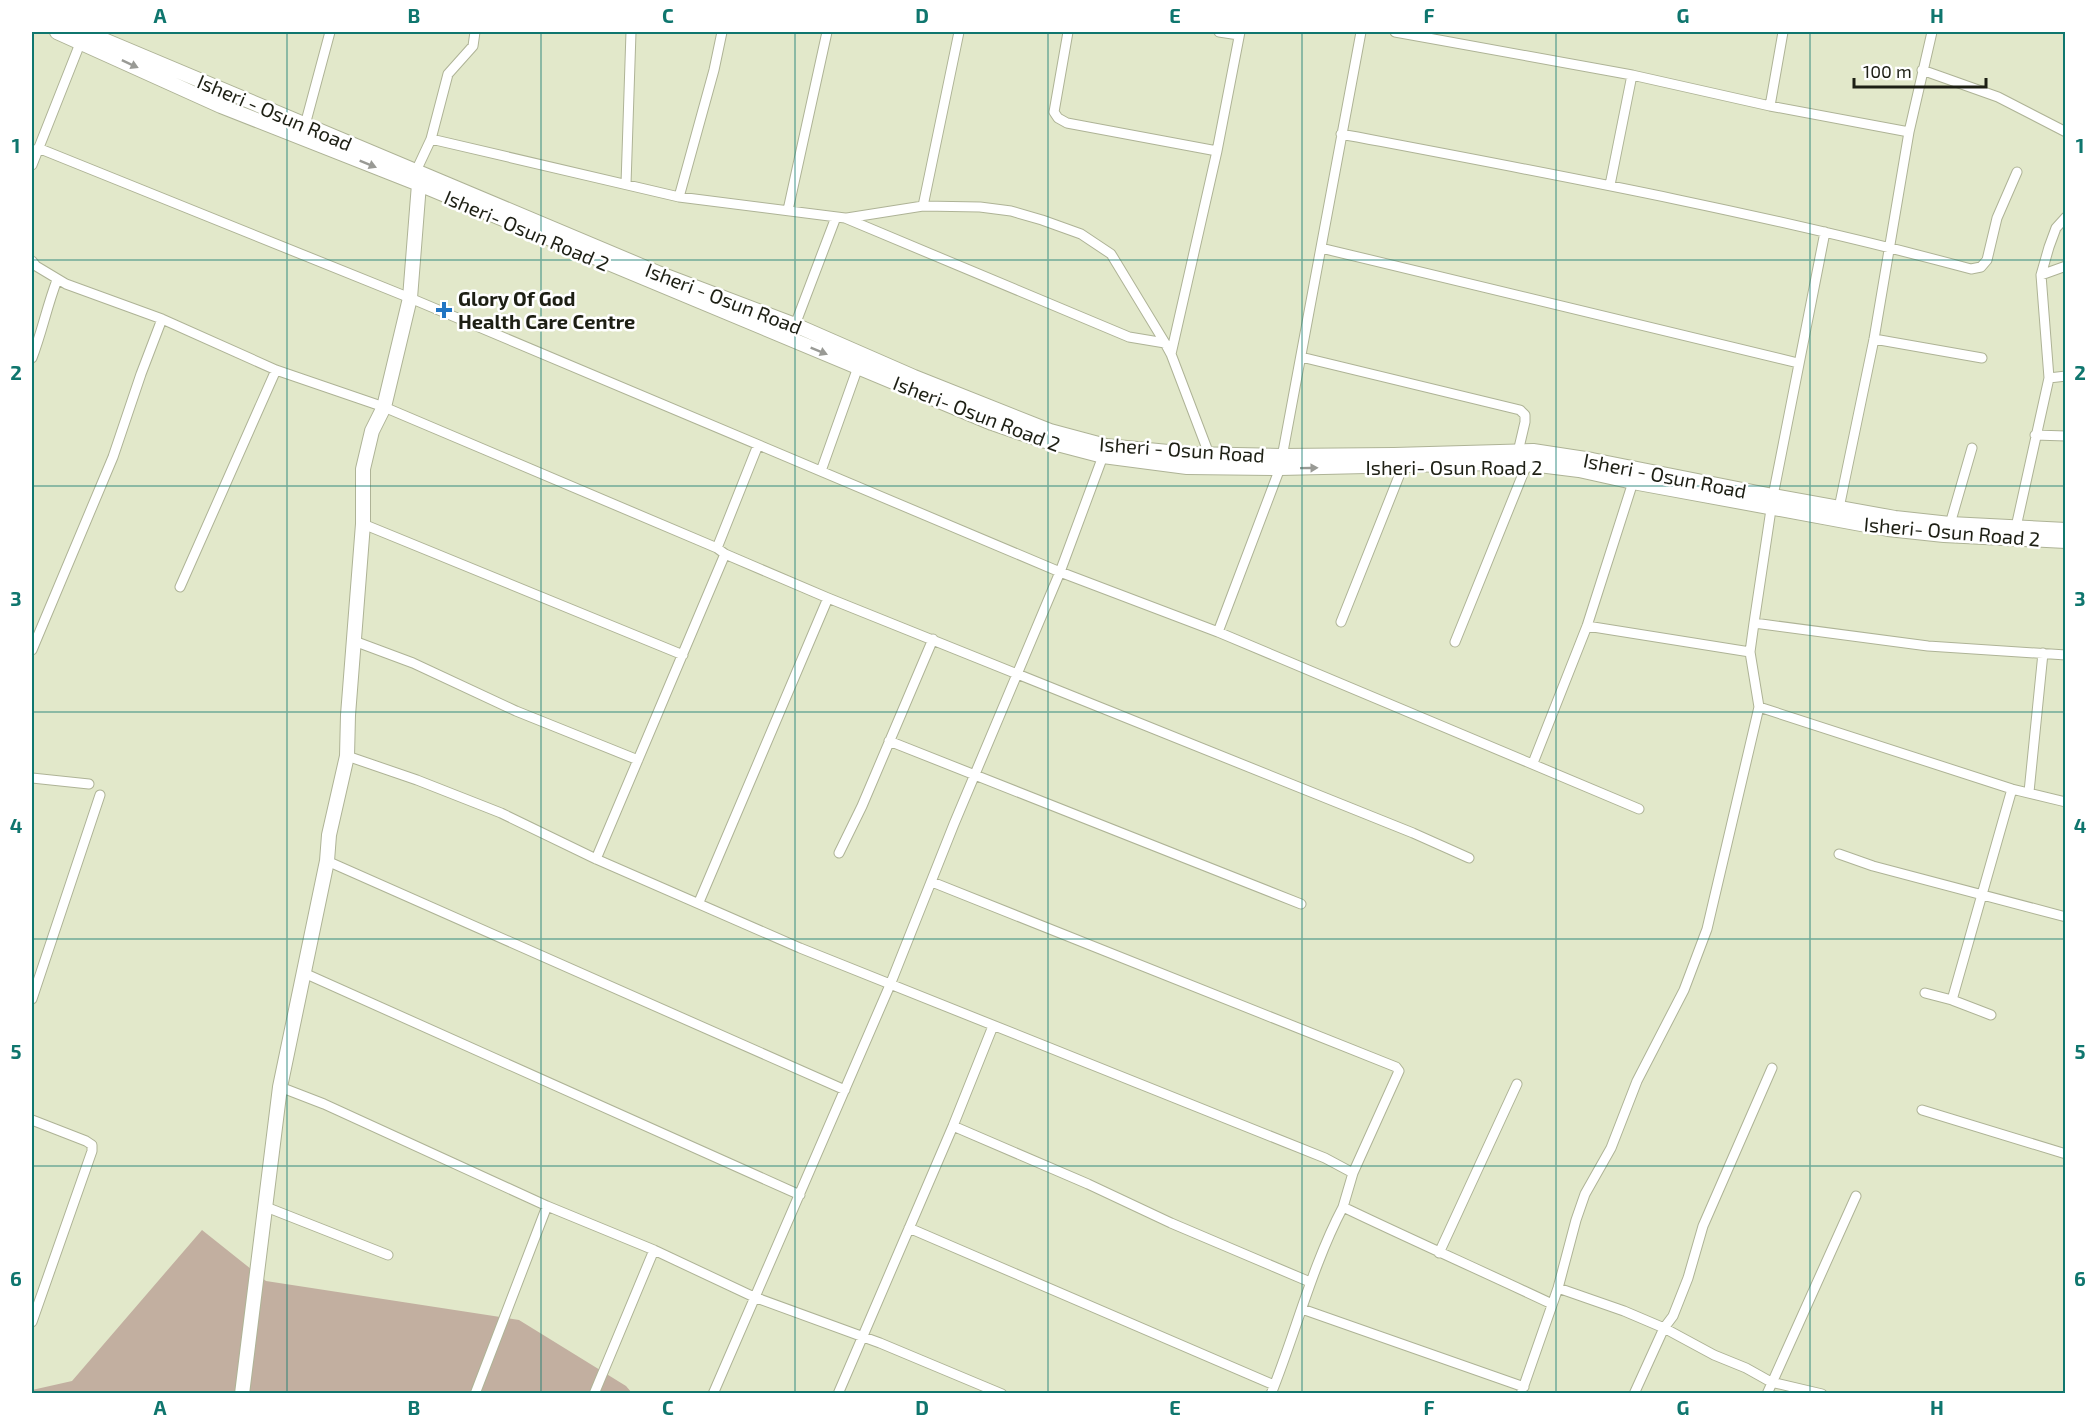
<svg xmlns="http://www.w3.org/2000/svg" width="2097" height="1425" font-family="'Exo 2',sans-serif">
  <rect width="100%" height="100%" fill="#e2e8ca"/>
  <!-- green -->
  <path fill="#c2afa0" d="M202,1230L266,1281L519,1320L626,1386L632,1393L32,1394V1390L72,1381Z"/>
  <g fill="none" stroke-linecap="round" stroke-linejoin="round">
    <!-- street casing -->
    <g stroke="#aeb396" stroke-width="11">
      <path id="street" d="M1068,32L1054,112L1058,118L1067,123L1217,151
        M1219,32L1239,35
        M1395,32L1632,75L1770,106L1909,132
        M1922,70L1998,97L2066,132
        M1770,106L1783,32
        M305,125L330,32
        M1341,134C1552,174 1764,213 1971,269L1981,267L1987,260L1997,218L2017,172
        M431,139L448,74L473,46L475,32
        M38,148L410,298L1060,572L1218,632L1639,809
        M32,165L81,41
        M416,171L431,139L679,197L845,218L1129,337L1165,343
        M626,184L631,32
        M1610,185L1632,75
        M679,197L714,70L722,32
        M923,206L959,32
        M788,210L827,32
        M847,218L923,206L980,207L1011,211L1042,220L1081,234L1111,254L1165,343L1171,354L1209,454
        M1825,232L1773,496L1754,623L1750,652L1759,707L2012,789L2066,802
        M1321,248L1798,363
        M32,261L36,266L66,284L162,319L276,370L384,407L717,548L725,554L828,598L1413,833L1469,858
        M2041,275L2066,266
        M795,325L836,217
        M1874,339L1982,358
        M1171,354L1217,151L1240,32
        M1301,357L1520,410L1525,415V422L1518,452
        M32,358C42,332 47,306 57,280
        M2049,378L2066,376
        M2035,435L2066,436
        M821,471L858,367
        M1839,508L1874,339L1909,132L1932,32
        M363,524L683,655
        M1950,524L1972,448
        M2016,527L2049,378L2041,275L2049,247L2056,228L2066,217
        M717,548L758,445
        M180,587L276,370
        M1341,622L1403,466
        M1754,623L1928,646L2066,655
        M1587,626L1750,652
        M1218,632L1280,468L1361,32
        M354,641L413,663L516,711L638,760
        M1455,642L1527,464
        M32,650L113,457L141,374L162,319
        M889,741L1301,904
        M347,756L417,780L501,813L596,859L800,948L1325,1158L1353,1173
        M1533,763L1587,626L1633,482
        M32,778L89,784
        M2029,792L2043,653
        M839,853L862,806L933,639
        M1839,854L1873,866L2066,917
        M596,859L725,554
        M327,861L845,1090
        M932,882L1396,1067L1399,1071L1353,1173L1343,1207C1412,1240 1482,1271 1552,1304
        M699,902L828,598
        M304,973L800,1195
        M1925,993L1952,1000L1991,1015
        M32,999L100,795
        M1952,1000L2012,789
        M280,1087L324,1104L547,1206L654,1250L754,1297L880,1343L1002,1394
        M1922,1110L2066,1154
        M32,1120L86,1141L92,1145V1151L32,1322
        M953,1126L1088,1184L1171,1223L1310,1282
        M266,1207L388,1255
        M909,1228L1274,1385
        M1439,1253L1517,1084
        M1558,1288L1624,1311L1664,1328L1714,1355L1746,1368L1771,1382L1822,1394
        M1302,1309L1524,1387
        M475,1394L547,1206
        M594,1394L654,1250
        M713,1394L890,985L954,824L1060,572L1103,456
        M838,1394L953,1126L993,1026
        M1271,1394C1296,1332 1312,1266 1343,1207
        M1521,1394L1558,1288L1576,1220L1585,1194L1611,1148L1637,1081L1684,990L1707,929L1759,707
        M1634,1394L1664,1328L1673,1316L1688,1278L1703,1226L1772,1068
        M1767,1394L1856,1196"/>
    </g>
    <!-- secondary casing -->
    <g stroke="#aeb396" stroke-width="16">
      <path id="secondary" d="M57,32L221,106L419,184L992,423L1038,439L1103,456L1187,467L1280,468L1496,463L1539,465L1579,470L1633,482L1888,529L1944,535L2066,541
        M85,32L658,273L795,325L914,377L1050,431L1106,446L1189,454L1282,456L1394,455L1533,451L1592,460L1773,496L1895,518L1950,524L2066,530
        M242,1394L280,1087L327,861L329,835L347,756L348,715L363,524V469L372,431L384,407L410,298L419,184L422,177"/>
    </g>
    <!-- street -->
    <use href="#street" stroke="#fff" stroke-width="9"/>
    <!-- secondary -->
    <use href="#secondary" stroke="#fff" stroke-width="14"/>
  </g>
  <!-- one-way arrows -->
  <defs><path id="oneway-solid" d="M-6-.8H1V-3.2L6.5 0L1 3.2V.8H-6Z" transform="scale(1.5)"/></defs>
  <g fill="#999a95">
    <use href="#oneway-solid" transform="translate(130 64) rotate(25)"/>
    <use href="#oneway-solid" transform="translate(368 164) rotate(22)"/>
    <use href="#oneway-solid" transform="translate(819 351) rotate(22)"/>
    <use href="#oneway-solid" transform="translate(1309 468) rotate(-1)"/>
  </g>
  <!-- grid -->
  <path fill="none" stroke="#0f766e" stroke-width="1.5" stroke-opacity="0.55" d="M287,32V1394M541,32V1394M795,32V1394M1048,32V1394M1302,32V1394M1556,32V1394M1810,32V1394M32,260H2066M32,486H2066M32,712H2066M32,939H2066M32,1166H2066"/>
  <!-- markers -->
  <path fill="#2175c3" stroke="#fff" stroke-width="2" d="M441 301h6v6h6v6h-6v6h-6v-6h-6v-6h6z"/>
  <g text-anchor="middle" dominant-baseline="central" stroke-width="5" stroke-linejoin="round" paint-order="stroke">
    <!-- street labels -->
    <g font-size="20" fill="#1d1f14" stroke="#fff">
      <text transform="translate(275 112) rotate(23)">Isheri - Osun Road</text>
      <text transform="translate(527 230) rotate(23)">Isheri- Osun Road 2</text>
      <text transform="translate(724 298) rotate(21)">Isheri - Osun Road</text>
      <text transform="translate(977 413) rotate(21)">Isheri- Osun Road 2</text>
      <text transform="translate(1182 449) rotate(4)">Isheri - Osun Road</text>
      <text x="1454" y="467">Isheri- Osun Road 2</text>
      <text transform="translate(1665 475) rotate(11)">Isheri - Osun Road</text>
      <text transform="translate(1952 531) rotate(5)">Isheri- Osun Road 2</text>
    </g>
    <!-- poi labels -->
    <g font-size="20" font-weight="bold" fill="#1d1f14" stroke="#fff" text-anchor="start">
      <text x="458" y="298">Glory Of God<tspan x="458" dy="23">Health Care Centre</tspan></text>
    </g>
  </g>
  <!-- border -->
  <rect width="2097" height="1425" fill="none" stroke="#ffffff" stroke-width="66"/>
  <!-- scale -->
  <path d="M1854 78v9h132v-9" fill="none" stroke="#1d1f14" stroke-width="3"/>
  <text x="1863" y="78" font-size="18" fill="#1d1f14" stroke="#ffffff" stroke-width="4.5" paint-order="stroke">100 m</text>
  <rect x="33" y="33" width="2031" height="1359" fill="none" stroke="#0f766e" stroke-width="2"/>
  <g font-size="20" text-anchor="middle" font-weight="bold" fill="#0f766e">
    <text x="160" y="23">A</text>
    <text x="414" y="23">B</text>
    <text x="668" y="23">C</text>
    <text x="922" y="23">D</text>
    <text x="1175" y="23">E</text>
    <text x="1429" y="23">F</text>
    <text x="1683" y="23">G</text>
    <text x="1937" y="23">H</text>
    <text x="16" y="153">1</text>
    <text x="2080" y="153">1</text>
    <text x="16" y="380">2</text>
    <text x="2080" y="380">2</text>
    <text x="16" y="606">3</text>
    <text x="2080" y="606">3</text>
    <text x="16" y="833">4</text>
    <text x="2080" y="833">4</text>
    <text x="16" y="1059">5</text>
    <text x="2080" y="1059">5</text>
    <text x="16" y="1286">6</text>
    <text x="2080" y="1286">6</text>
    <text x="160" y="1415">A</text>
    <text x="414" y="1415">B</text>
    <text x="668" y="1415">C</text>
    <text x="922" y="1415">D</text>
    <text x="1175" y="1415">E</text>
    <text x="1429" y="1415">F</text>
    <text x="1683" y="1415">G</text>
    <text x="1937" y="1415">H</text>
  </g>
</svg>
